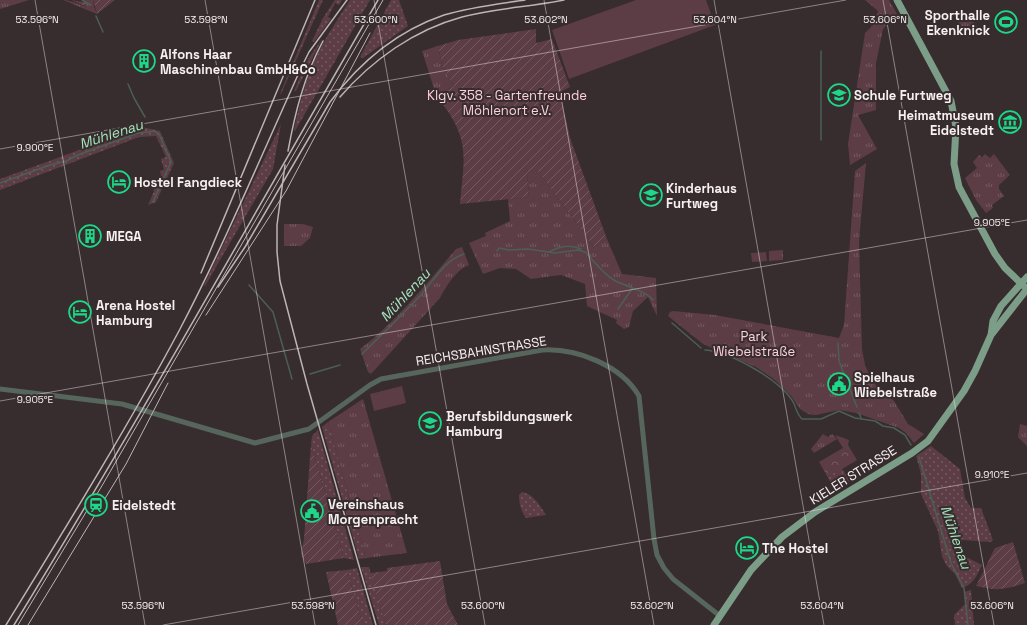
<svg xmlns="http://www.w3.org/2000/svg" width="1027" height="625" font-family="'Space Grotesk',sans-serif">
  <defs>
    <pattern id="grass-dots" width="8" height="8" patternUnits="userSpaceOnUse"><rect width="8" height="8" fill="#5d3d45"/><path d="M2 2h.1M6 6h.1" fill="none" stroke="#755960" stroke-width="1.8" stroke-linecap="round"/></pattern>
    <pattern id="forest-crowns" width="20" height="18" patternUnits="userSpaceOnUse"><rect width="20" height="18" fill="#5d3d45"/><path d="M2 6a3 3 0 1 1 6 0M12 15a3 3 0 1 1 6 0" fill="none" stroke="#755960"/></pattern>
    <pattern id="park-tufts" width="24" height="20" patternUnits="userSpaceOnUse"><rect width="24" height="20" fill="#5d3d45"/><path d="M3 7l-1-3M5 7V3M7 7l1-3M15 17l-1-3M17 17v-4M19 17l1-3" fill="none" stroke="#755960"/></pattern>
    <pattern id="garden-furrows" width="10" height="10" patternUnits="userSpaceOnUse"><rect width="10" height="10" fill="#5d3d45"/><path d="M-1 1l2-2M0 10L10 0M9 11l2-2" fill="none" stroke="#755960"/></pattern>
  </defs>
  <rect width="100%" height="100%" fill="#372c2e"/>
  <!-- grass -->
  <path fill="url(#grass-dots)" d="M319,0H323L281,94H280Z
    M335,0H342L339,5L335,3L328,17L331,19L314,42L312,41L323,18Z
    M350,0H370L295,131L294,130C299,106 305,82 315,59C325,38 338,19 350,0Z
    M391,0H399L408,26L363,58L360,57Z
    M322,39L296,91H294L308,59Z
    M281,124L273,169L205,286L204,285Z
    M142,127L160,131L174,163L156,202L148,205L154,191L153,186L156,187L158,183L155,181L160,180L161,176L160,171L164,170L161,159L166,157L156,136L139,137L0,190V179Z
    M328,422L366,558L359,559L322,427Z
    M318,430L354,560L344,558L311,444L312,436Z
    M931,446L960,469L965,498L971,508H981L993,540L991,542L962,540V555L982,565C977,575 974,584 962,588L955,574L946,565L942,556L938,531L921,494V474L916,456Z
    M834,468L844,484L834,489L826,474Z
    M522,492C534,494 540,506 546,515L526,518C521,512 519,503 519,495Z
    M361,567H369L386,625H379Z
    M357,568L373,625H363L347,570Z
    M971,590L974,625H955L954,615L965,604L964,592Z"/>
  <!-- forest -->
  <path fill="url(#forest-crowns)" d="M71,0L83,2V0H93L94,7L89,8Z
    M835,435L849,440L848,445L857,460L842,469L850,481L844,484L834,469L826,474L819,462L843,448Z"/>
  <!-- park -->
  <path fill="url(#park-tufts)" d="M0,0H29L0,9Z
    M63,0C74,0 84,9 94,7L97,14Z
    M865,0H889L897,14L883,29L876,63V110L858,115L877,149L850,165L848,144L865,33L873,25L878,11Z
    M970,17L978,28L969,38L958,23Z
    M438,46L442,65L454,86L436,95L422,51Z
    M985,154L990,158L994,154L1010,175L999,185V189L1004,196L992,205L993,208L986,213L976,200L965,178L977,168L973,162L979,155L982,157Z
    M866,163L859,241L862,349L865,365L872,381L879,388L894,401L908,424L924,434L914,443L906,433L899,428L856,413L839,410L816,415L808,414L800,409L792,397L775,380L756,367L703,344L668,316L670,312L673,311L715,315L839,338L844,325L855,171Z
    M537,170L594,247L607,239L622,274L656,278L657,316L648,297L633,311L629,327L624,329L616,323L617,320L587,306L585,284L561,275L531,279L516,269L500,268L483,274L469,243L486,236L485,233L510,221L508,199L529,197L527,173Z
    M284,224H303L313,227L310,238L301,246H284Z
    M462,247L469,265C455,271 447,285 440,298L371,374L368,372L360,349C396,322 426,284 456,249Z
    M783,250V260L769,261V251Z
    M363,399L407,553L366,558L328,422Z
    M1020,424L1027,426V446L1018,437Z
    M823,434L828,437L832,434L837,439L814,453L811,449Z"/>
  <!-- garden -->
  <path fill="url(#garden-furrows)" d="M93,0H115L97,14Z
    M536,29V43L552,39L570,87L560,92L570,138L607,239L594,247L537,170L527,173L529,197L460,204C465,151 470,139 436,95L454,86L442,65L438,46L458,40Z
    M311,444L344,558L306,564L301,554L304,539Z
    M1013,542L1025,583C1005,590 997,591 976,586L995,548Z
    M440,561L447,604L458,625H386L370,573L387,571V568Z
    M347,570L363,625H338L326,572Z"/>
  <!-- pitch -->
  <path fill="#5d3d45" d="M636,0H706L715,25L569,79L552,30Z
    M766,252L767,261L752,262L751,253Z
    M402,386L406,403L374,411L370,394Z"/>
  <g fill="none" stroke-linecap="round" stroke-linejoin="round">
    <!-- stream -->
    <path stroke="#4a6054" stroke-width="1.5" d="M82,0L91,5
      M96,16L103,32
      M128,84L134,98L145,117
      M821,140V51
      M0,183L50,165L66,161L78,155L138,133L148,132L154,131L159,134L171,162L153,202
      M497,251L499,248L509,250L528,249L555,253L578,250L585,252C595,262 602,273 614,280C626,287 645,290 653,300
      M549,252C560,246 570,244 581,249
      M249,285L273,312L292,379
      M618,309L632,289
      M672,323L701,348
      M838,343L839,361L857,407
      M705,350C730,352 777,378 792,400C796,406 796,413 802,419H821L839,411L855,418L875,421L883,426L894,428L905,435L911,445
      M362,354C382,335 401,316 420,296C433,282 444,260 464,254
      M310,374L340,365
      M859,413L861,418
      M919,457L951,563L964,588L968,625"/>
    <!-- tertiary -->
    <path stroke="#57665c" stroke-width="5" d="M0,389L122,404L255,443L309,429L370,385L381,379L542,350C576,348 621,365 639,396L654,539L657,555L664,568L673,579L720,616"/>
    <!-- primary -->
    <path stroke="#7c9d88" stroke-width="7" d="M897,0L951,101L956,127L954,164L959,187L995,254L1005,268L1027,289
      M991,335L1027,289
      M714,625L751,570L782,537L815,512L912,453L928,441L964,391L975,371L991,335L993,321L1001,306L1027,277"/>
    <!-- tram -->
    <path stroke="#bcb4b5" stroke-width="1" d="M206,315L286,191L370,33
      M18,625L103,484L383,0
      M28,625L126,464L168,383"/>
    <!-- rail -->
    <path stroke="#bcb4b5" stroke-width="1.5" d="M340,97C372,60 414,30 462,17C495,8 530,7 564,0
      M288,151C295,113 304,76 323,41
      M285,165L277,225V252L280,281L307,384L376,625
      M201,273L315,0
      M218,287L245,247L330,102C359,63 397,31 444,15C470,7 498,4 525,0
      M6,625C66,527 126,430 180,329C225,243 262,154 302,66L309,52L347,0
      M14,625C140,419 257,208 378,0"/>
  </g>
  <!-- ticks -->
  <path fill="none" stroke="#f7f0f1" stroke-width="1" stroke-opacity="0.45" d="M35,0L145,625M205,0L315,625M374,0L485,625M544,0L654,625M714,0L824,625M883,0L994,625M0,149L846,0M0,401L1027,220M163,625L1027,473"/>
  <!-- icons -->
  <defs>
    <g id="stadium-ring" transform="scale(1.15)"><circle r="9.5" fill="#372c2e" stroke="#1bd988" stroke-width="1.5"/><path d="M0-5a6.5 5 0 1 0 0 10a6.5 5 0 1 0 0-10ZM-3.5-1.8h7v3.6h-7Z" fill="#1bd988"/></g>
    <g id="building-ring" transform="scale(1.15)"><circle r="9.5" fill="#372c2e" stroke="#1bd988" stroke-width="1.5"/><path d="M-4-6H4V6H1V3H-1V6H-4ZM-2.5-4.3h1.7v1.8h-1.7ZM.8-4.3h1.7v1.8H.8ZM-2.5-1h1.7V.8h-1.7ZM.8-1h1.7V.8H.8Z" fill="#1bd988"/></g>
    <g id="school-ring" transform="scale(1.15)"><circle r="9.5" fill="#372c2e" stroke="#1bd988" stroke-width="1.5"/><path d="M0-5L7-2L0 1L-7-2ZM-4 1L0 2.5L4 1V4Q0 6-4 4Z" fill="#1bd988"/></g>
    <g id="museum-ring" transform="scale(1.15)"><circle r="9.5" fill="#372c2e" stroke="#1bd988" stroke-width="1.5"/><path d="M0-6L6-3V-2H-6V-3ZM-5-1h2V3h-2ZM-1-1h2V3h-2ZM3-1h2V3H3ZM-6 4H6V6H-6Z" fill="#1bd988"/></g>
    <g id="hotel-ring" transform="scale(1.15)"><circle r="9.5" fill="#372c2e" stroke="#1bd988" stroke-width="1.5"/><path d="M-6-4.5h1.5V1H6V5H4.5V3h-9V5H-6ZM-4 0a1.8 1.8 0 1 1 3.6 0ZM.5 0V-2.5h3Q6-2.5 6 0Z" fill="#1bd988"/></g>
    <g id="civic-ring" transform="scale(1.15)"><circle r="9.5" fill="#372c2e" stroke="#1bd988" stroke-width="1.5"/><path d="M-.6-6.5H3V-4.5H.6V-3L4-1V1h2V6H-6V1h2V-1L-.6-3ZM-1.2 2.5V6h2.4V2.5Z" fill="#1bd988"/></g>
    <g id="station-ring" transform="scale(1.15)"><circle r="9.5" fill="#372c2e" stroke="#1bd988" stroke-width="1.5"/><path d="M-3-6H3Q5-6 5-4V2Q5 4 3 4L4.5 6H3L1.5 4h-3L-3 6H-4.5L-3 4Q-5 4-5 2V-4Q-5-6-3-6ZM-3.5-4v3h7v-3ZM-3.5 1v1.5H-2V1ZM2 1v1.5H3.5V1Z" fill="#1bd988"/></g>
  </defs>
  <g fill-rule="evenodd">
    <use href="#stadium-ring" x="1006" y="22"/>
    <use href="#building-ring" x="144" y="61"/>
    <use href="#school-ring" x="839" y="95"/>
    <use href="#museum-ring" x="1010" y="122"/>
    <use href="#hotel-ring" x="119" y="182"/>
    <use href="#school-ring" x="651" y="195"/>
    <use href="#building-ring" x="90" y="236"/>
    <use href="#hotel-ring" x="80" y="312"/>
    <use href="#civic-ring" x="839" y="384"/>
    <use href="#school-ring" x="430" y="423"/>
    <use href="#station-ring" x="96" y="505"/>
    <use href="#civic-ring" x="312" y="511"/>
    <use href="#hotel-ring" x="747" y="548"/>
  </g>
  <g text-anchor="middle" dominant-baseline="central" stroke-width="4" stroke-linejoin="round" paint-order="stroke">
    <!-- poi labels -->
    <g font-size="13" font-weight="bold" fill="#f7f0f1" stroke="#372c2e" text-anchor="start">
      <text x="990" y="15" text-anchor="end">Sporthalle<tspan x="990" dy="15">Ekenknick</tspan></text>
      <text x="160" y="54">Alfons Haar<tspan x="160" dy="15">Maschinenbau GmbH&amp;Co</tspan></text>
      <text x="854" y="95">Schule Furtweg</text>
      <text x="994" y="115" text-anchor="end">Heimatmuseum<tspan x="994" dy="15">Eidelstedt</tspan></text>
      <text x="134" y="182">Hostel Fangdieck</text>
      <text x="666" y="188">Kinderhaus<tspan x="666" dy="15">Furtweg</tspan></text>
      <text x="106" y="236">MEGA</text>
      <text x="96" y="305">Arena Hostel<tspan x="96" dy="15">Hamburg</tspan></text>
      <text x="854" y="377">Spielhaus<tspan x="854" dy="15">Wiebelstraße</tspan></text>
      <text x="446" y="416">Berufsbildungswerk<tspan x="446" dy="15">Hamburg</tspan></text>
      <text x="328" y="504">Vereinshaus<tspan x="328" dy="15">Morgenpracht</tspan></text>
      <text x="112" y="505">Eidelstedt</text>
      <text x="762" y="548">The Hostel</text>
    </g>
    <!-- park labels -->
    <g font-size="13" fill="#fdd1db" stroke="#372c2e">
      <text x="507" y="95">Klgv. 358 - Gartenfreunde<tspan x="507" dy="15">Möhlenort e.V.</tspan></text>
      <text x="754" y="336">Park<tspan x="754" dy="15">Wiebelstraße</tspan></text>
    </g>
    <!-- street labels -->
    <g font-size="13" fill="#f7f0f1" stroke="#372c2e">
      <text transform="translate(481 351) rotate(-9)">REICHSBAHNSTRASSE</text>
      <text transform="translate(853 475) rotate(-32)">KIELER STRASSE</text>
    </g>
    <!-- water labels -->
    <g font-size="14" font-style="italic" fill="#a5e6bf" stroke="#372c2e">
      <text transform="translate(111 134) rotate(-18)">Mühlenau</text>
      <text transform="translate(405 295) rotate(-47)">Mühlenau</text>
      <text transform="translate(956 537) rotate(71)">Mühlenau</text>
    </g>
  </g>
  <g font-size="10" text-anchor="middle" fill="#f7f0f1" stroke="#372c2e" stroke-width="4" stroke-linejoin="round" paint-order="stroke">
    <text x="37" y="23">53.596°N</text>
    <text x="206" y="23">53.598°N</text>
    <text x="376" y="23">53.600°N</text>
    <text x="715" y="23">53.604°N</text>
    <text x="885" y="23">53.606°N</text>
    <text x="546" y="23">53.602°N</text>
    <text x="35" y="151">9.900°E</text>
    <text x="992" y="226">9.905°E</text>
    <text x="35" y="403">9.905°E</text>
    <text x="992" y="478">9.910°E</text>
    <text x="143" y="609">53.596°N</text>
    <text x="313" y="609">53.598°N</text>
    <text x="483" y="609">53.600°N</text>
    <text x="652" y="609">53.602°N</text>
    <text x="822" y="609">53.604°N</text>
    <text x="992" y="609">53.606°N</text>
  </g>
</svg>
